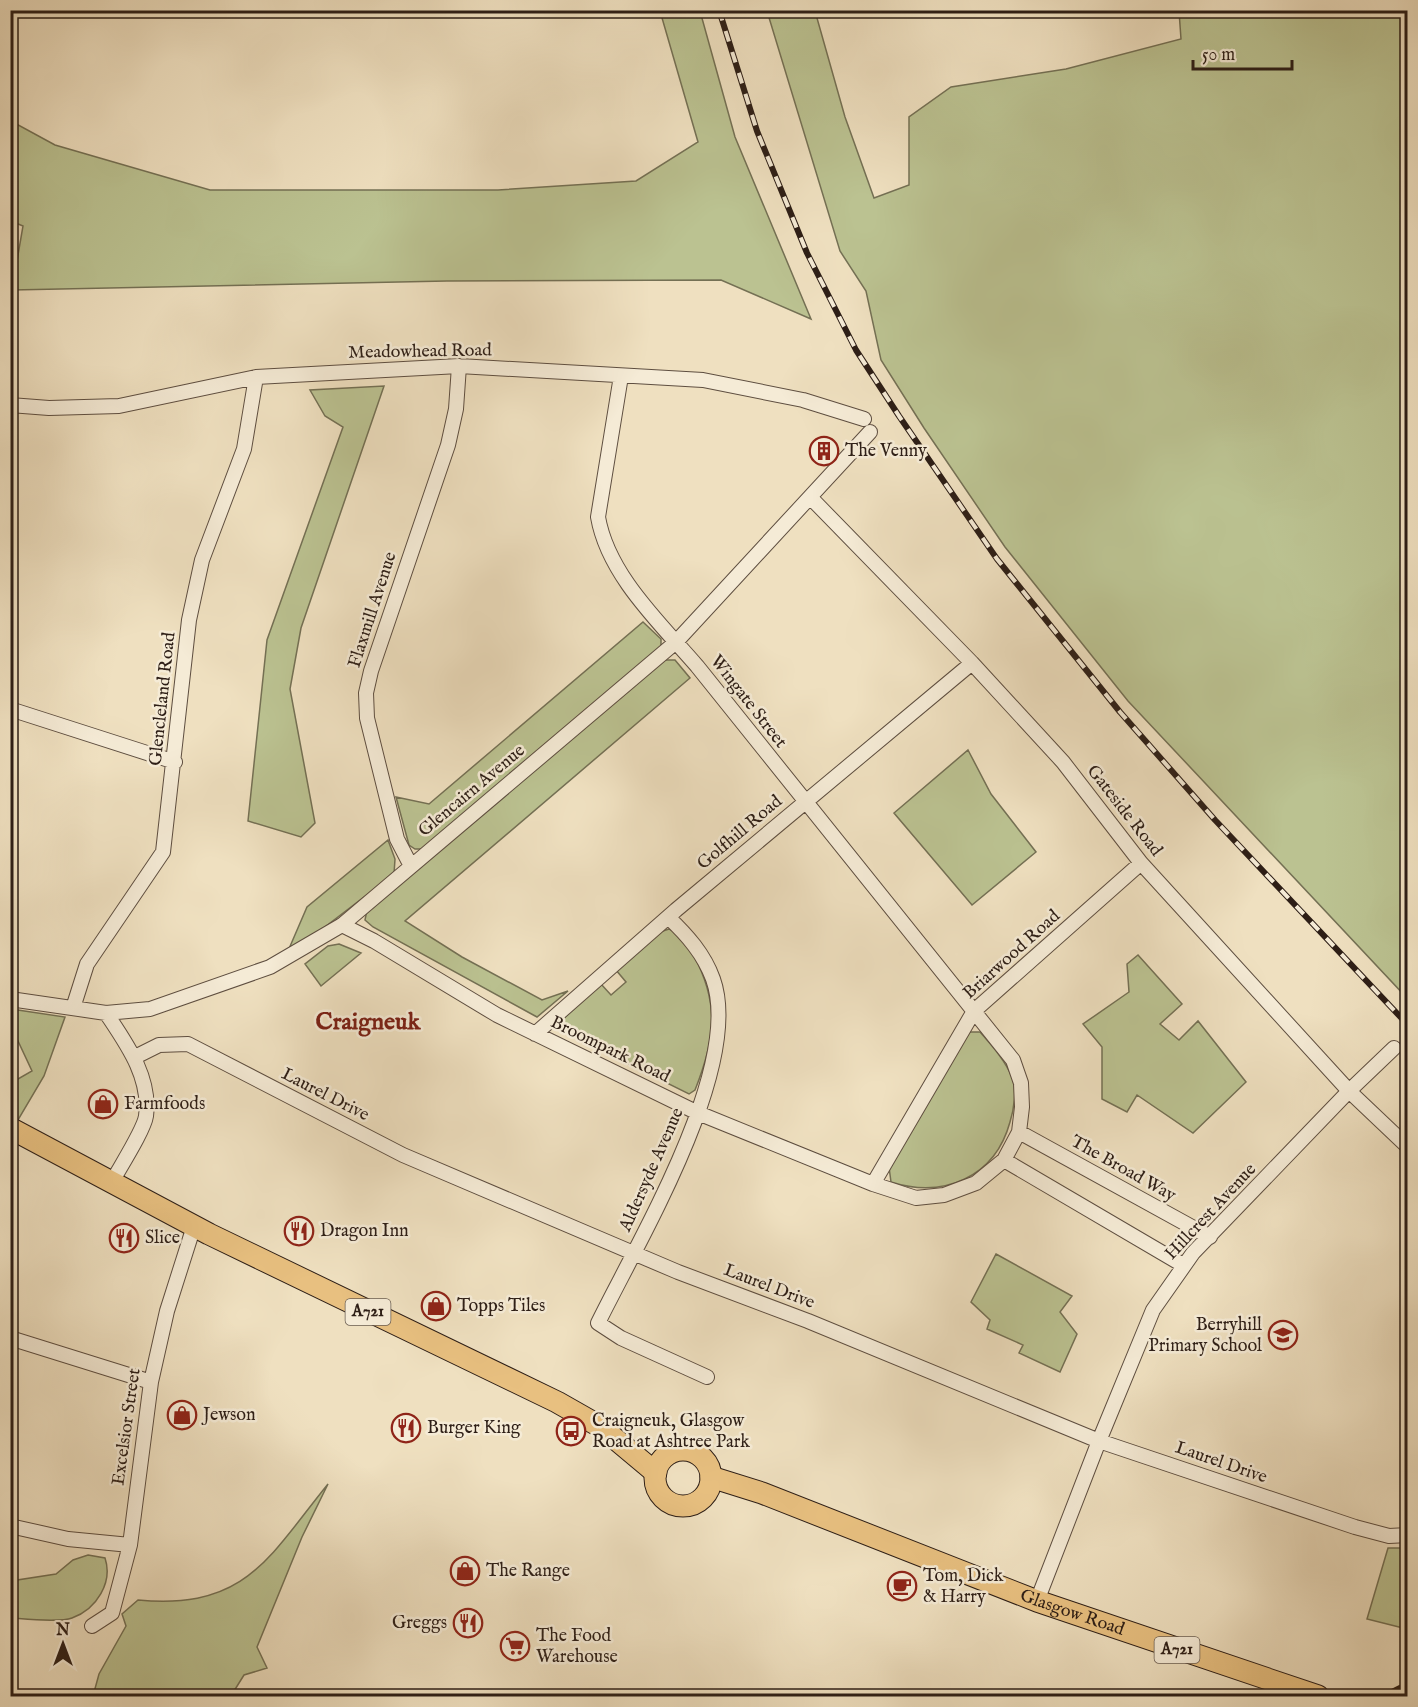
<svg xmlns="http://www.w3.org/2000/svg" width="1418" height="1707" font-family="'IM FELL English',serif">
  <rect width="100%" height="100%" fill="#efe0c0"/>
  <filter id="stains"><feTurbulence type="fractalNoise" baseFrequency=".00333" numOctaves="4"/><feColorMatrix values="0 0 0 0 .2 0 0 0 0 .09 0 0 0 0 .02 0 0 0 .5 -.17"/></filter>
  <radialGradient id="worn" r=".72"><stop offset=".6" stop-color="#630" stop-opacity="0"/><stop offset="1" stop-color="#630" stop-opacity=".3"/></radialGradient>
  <!-- green -->
  <path fill="#bbc291" stroke="#747054" stroke-width="1.5" d="M660,11H700L735,137L811,319L721,280L447,281L12,290L23,226L11,221V121L55,145L210,190H498L636,181L698,142Z
    M767,11H815L845,117L874,198L909,185V117L951,87L1066,69L1181,39L1179,11H1407V998L1128,701L1005,547L924,428L881,360L866,291L840,251Z
    M384,386L301,628L290,689L315,823L301,837L248,821L267,640L343,427L325,416L310,390Z
    M643,622L661,639V650L423,849H415L409,845L396,797L429,804Z
    M664,660H675L690,678L405,921L462,957L542,1000L568,991L537,1017L373,927L365,920L367,910Z
    M968,750L991,794L1036,852L972,905L894,813Z
    M388,840L395,859L394,874L300,946L288,951L307,907Z
    M669,929C682,934 687,944 694,956C720,1005 715,1040 695,1090L689,1094L554,1027L601,984L611,995L626,982L616,970L660,932Z
    M339,944L361,953L321,986L305,964L328,946Z
    M1138,955L1182,1004L1160,1024L1179,1040L1198,1021L1246,1082L1193,1133L1137,1095L1127,1112L1102,1099V1047L1083,1024L1129,992L1127,964Z
    M11,1009L65,1017L44,1076L18,1120L11,1115V1083L32,1071L11,1026Z
    M968,1032H980C992,1046 1005,1060 1012,1077C1017,1090 1014,1109 1010,1122C995,1177 944,1199 891,1182L889,1167Z
    M996,1254L1072,1296L1060,1312L1077,1334L1060,1372L1019,1353L1023,1345L987,1329L990,1320L971,1302Z
    M328,1484L302,1537L257,1647L267,1668L244,1675L234,1691L262,1696H93L99,1674L126,1626L122,1614L138,1600C246,1610 268,1558 328,1484Z
    M1388,1548H1407V1629L1367,1619Z
    M88,1555L105,1558C113,1582 97,1609 72,1618C59,1623 25,1619 11,1618V1581L56,1574L73,1560Z"/>
  <g fill="none" stroke-linecap="round" stroke-linejoin="round">
    <!-- minor casing -->
    <g stroke="#5e4e40" stroke-width="16">
      <path id="minor" d="M10,405L49,408L119,406L256,377L459,366L703,380L803,400L864,419
        M811,498L972,663L1063,762L1141,863L1349,1091L1408,1147
        M10,709L175,762
        M411,866L397,839L367,718L366,693L371,671L448,445L456,409L459,366
        M668,917C687,935 704,954 713,979C744,1066 637,1243 598,1323L621,1338L707,1377
        M342,925L374,941L497,1015L698,1113L873,1184L916,1198L944,1195L976,1183L1004,1160L1019,1132L1022,1107L1021,1083L1013,1060L697,666C660,623 608,575 598,517L621,376
        M10,999L106,1013L150,1009L270,967L342,925L676,642L870,432
        M73,1008L87,964L163,852L189,620L202,560L244,449L256,377
        M106,1013C126,1043 151,1077 146,1116C144,1130 120,1167 112,1182
        M535,1034L676,910L972,663
        M135,1057L159,1045L188,1044L403,1155L678,1272L808,1321L1099,1441L1355,1527L1389,1536L1408,1535
        M1019,1132L1210,1237
        M1004,1160L1183,1265
        M873,1184L974,1011L1141,863
        M10,1338L151,1382
        M10,1526L68,1539L130,1545
        M1037,1601L1099,1441L1153,1310L1193,1253L1349,1091L1394,1048
        M92,1626L112,1613L130,1545L151,1382L167,1311L194,1226"/>
    </g>
    <!-- primary casing -->
    <g stroke="#2d1e16" stroke-width="23">
      <g id="primary">
        <path d="M10,1128L209,1234L557,1402L601,1427L656,1473"/>
        <circle cx="683" cy="1478" r="28"/>
        <path id="s1" d="M711,1477L762,1493L1037,1601L1318,1696"/>
      </g>
    </g>
    <!-- minor -->
    <use href="#minor" stroke="#f5ebd6" stroke-width="14"/>
    <!-- primary -->
    <use href="#primary" stroke="#e8c080" stroke-width="21"/>
    <!-- rail casing -->
    <g stroke="#2d1e16" stroke-width="6">
      <path id="rail" d="M719,10L757,131L807,253L856,350L899,416L997,559L1120,712L1215,820L1408,1025
        M10,1690L22,1696
        M1384,1696L1408,1684"/>
    </g>
    <!-- rail -->
    <use href="#rail" stroke="#f5ebd6" stroke-width="4" stroke-dasharray="11" stroke-linecap="butt"/>
  </g>
  <!-- icons -->
  <defs>
    <g id="building-ring" transform="scale(1.5)"><circle r="9.5" fill="#f5ebd6" stroke="#8f2418" stroke-width="1.5"/><path d="M-4-6H4V6H1V3H-1V6H-4ZM-2.5-4.3h1.7v1.8h-1.7ZM.8-4.3h1.7v1.8H.8ZM-2.5-1h1.7V.8h-1.7ZM.8-1h1.7V.8H.8Z" fill="#8f2418"/></g>
    <g id="shop-ring" transform="scale(1.5)"><circle r="9.5" fill="#f5ebd6" stroke="#8f2418" stroke-width="1.5"/><path d="M-5-2.5h2.3a2.7 3.5 0 0 1 5.4 0H5L5.5 6h-11ZM-1.5-2.5h3a1.5 2.3 0 0 0-3 0Z" fill="#8f2418"/></g>
    <g id="restaurant-ring" transform="scale(1.5)"><circle r="9.5" fill="#f5ebd6" stroke="#8f2418" stroke-width="1.5"/><path d="M-5-6h1v4h1v-4h1v4h1v-4h1v5L-1.5 .5V6h-2V.5L-5-1ZM5-6V6H3V1.5H1.5Q1.5-4 5-6Z" fill="#8f2418"/></g>
    <g id="school-ring" transform="scale(1.5)"><circle r="9.5" fill="#f5ebd6" stroke="#8f2418" stroke-width="1.5"/><path d="M0-5L7-2L0 1L-7-2ZM-4 1L0 2.5L4 1V4Q0 6-4 4Z" fill="#8f2418"/></g>
    <g id="bus-ring" transform="scale(1.5)"><circle r="9.5" fill="#f5ebd6" stroke="#8f2418" stroke-width="1.5"/><path d="M-5-6H5V4H4V6H2V4H-2V6H-4V4H-5ZM-3.5-4V0h7V-4ZM-3.5 1.2v1.5H-2V1.2ZM2 1.2v1.5H3.5V1.2Z" fill="#8f2418"/></g>
    <g id="cafe-ring" transform="scale(1.5)"><circle r="9.5" fill="#f5ebd6" stroke="#8f2418" stroke-width="1.5"/><path d="M-5.5-4.5H6V0H3Q3 3.5 0 3.5H-2.5Q-5.5 3.5-5.5 0ZM3-3.2v2h1.7v-2ZM-6 4.5H4V6H-6Z" fill="#8f2418"/></g>
    <g id="supermarket-ring" transform="scale(1.5)"><circle r="9.5" fill="#f5ebd6" stroke="#8f2418" stroke-width="1.5"/><path d="M-6-5.5h2.5l.6 2H6L4.5 2H-2.5L-4.4-4H-6ZM-1.5 3.2a1.3 1.3 0 1 0 .1 0ZM3 3.2a1.3 1.3 0 1 0 .1 0Z" fill="#8f2418"/></g>
  </defs>
  <g fill-rule="evenodd">
    <use href="#building-ring" x="824" y="451"/>
    <use href="#shop-ring" x="103" y="1104"/>
    <use href="#restaurant-ring" x="299" y="1231"/>
    <use href="#restaurant-ring" x="124" y="1238"/>
    <use href="#shop-ring" x="436" y="1306"/>
    <use href="#school-ring" x="1283" y="1335"/>
    <use href="#shop-ring" x="182" y="1415"/>
    <use href="#restaurant-ring" x="406" y="1428"/>
    <use href="#bus-ring" x="571" y="1431"/>
    <use href="#shop-ring" x="465" y="1571"/>
    <use href="#cafe-ring" x="902" y="1586"/>
    <use href="#restaurant-ring" x="468" y="1623"/>
    <use href="#supermarket-ring" x="515" y="1646"/>
  </g>
  <g text-anchor="middle" dominant-baseline="central" stroke-width="5" stroke-linejoin="round" paint-order="stroke">
    <!-- shield labels -->
    <g fill="#f5ebd6" stroke="#695c50" stroke-width="1.5">
      <rect x="345.5" y="1299" width="45" height="26" rx="4.5"/>
      <rect x="1154.5" y="1637" width="45" height="26" rx="4.5"/>
    </g>
    <g font-size="16" font-weight="bold" fill="#2d1e16">
      <text x="368" y="1312">A721</text>
      <text x="1177" y="1650">A721</text>
    </g>
    <!-- street labels -->
    <g font-size="18" fill="#2d1e16" stroke="#f5ebd6">
      <text transform="translate(420 352) rotate(-1)">Meadowhead Road</text>
      <text transform="translate(373 610) rotate(-72)">Flaxmill Avenue</text>
      <text transform="translate(163 699) rotate(-84)">Glencleland Road</text>
      <text transform="translate(748 702) rotate(52)">Wingate Street</text>
      <text transform="translate(472 791) rotate(-40)">Glencairn Avenue</text>
      <text transform="translate(1124 811) rotate(52)">Gateside Road</text>
      <text transform="translate(740 833) rotate(-40)">Golfhill Road</text>
      <text transform="translate(1012 955) rotate(-42)">Briarwood Road</text>
      <text transform="translate(610 1050) rotate(26)">Broompark Road</text>
      <text transform="translate(325 1095) rotate(27)">Laurel Drive</text>
      <text transform="translate(1123 1169) rotate(29)">The Broad Way</text>
      <text transform="translate(652 1170) rotate(-66)">Aldersyde Avenue</text>
      <text transform="translate(1211 1212) rotate(-47)">Hillcrest Avenue</text>
      <text transform="translate(769 1287) rotate(21)">Laurel Drive</text>
      <text transform="translate(127 1427) rotate(-82)">Excelsior Street</text>
      <text transform="translate(1221 1463) rotate(19)">Laurel Drive</text>
      <text stroke="none"><textPath href="#s1" startOffset="386">Glasgow Road</textPath></text>
    </g>
    <!-- poi labels -->
    <g font-size="18" fill="#2d1e16" stroke="#f5ebd6" text-anchor="start">
      <text x="845" y="451">The Venny</text>
      <text x="124" y="1104">Farmfoods</text>
      <text x="320" y="1231">Dragon Inn</text>
      <text x="145" y="1238">Slice</text>
      <text x="457" y="1306">Topps Tiles</text>
      <text x="1262" y="1325" text-anchor="end">Berryhill<tspan x="1262" dy="21">Primary School</tspan></text>
      <text x="203" y="1415">Jewson</text>
      <text x="592" y="1421">Craigneuk, Glasgow<tspan x="592" dy="21">Road at Ashtree Park</tspan></text>
      <text x="427" y="1428">Burger King</text>
      <text x="486" y="1571">The Range</text>
      <text x="923" y="1576">Tom, Dick<tspan x="923" dy="21">&amp; Harry</tspan></text>
      <text x="447" y="1623" text-anchor="end">Greggs</text>
      <text x="536" y="1636">The Food<tspan x="536" dy="21">Warehouse</tspan></text>
    </g>
    <!-- district labels -->
    <g font-size="24" font-weight="bold" fill="#7a1f14" stroke="#f5ebd6">
      <text x="368" y="1022">Craigneuk</text>
    </g>
  </g>
  <!-- margin -->
  <rect width="1418" height="1707" fill="none" stroke="#efe0c0" stroke-width="36"/>
  <rect x="12" y="12" width="1394" height="1683" fill="none" stroke="#2d1e16" stroke-width="3"/>
  <rect x="18" y="18" width="1382" height="1671" fill="none" stroke="#2d1e16" stroke-width="1.5"/>
  <!-- north arrow -->
  <g transform="translate(63 1644)" stroke="#f5ebd6" stroke-width="4.5" paint-order="stroke">
  <path d="M0-4.5L10 22L0 15L-10 22Z" fill="#2d1e16"/>
  <text y="-9" font-size="16" font-weight="bold" text-anchor="middle" fill="#2d1e16">N</text>
  </g>
  <!-- scale -->
  <path d="M1193 60v9h99v-9" fill="none" stroke="#2d1e16" stroke-width="3"/>
  <text x="1202" y="60" font-size="18" fill="#2d1e16" stroke="#f5ebd6" stroke-width="4.5" paint-order="stroke">50 m</text>
  <rect width="100%" height="100%" filter="url(#stains)"/>
  <rect width="100%" height="100%" fill="url(#worn)"/>
</svg>
